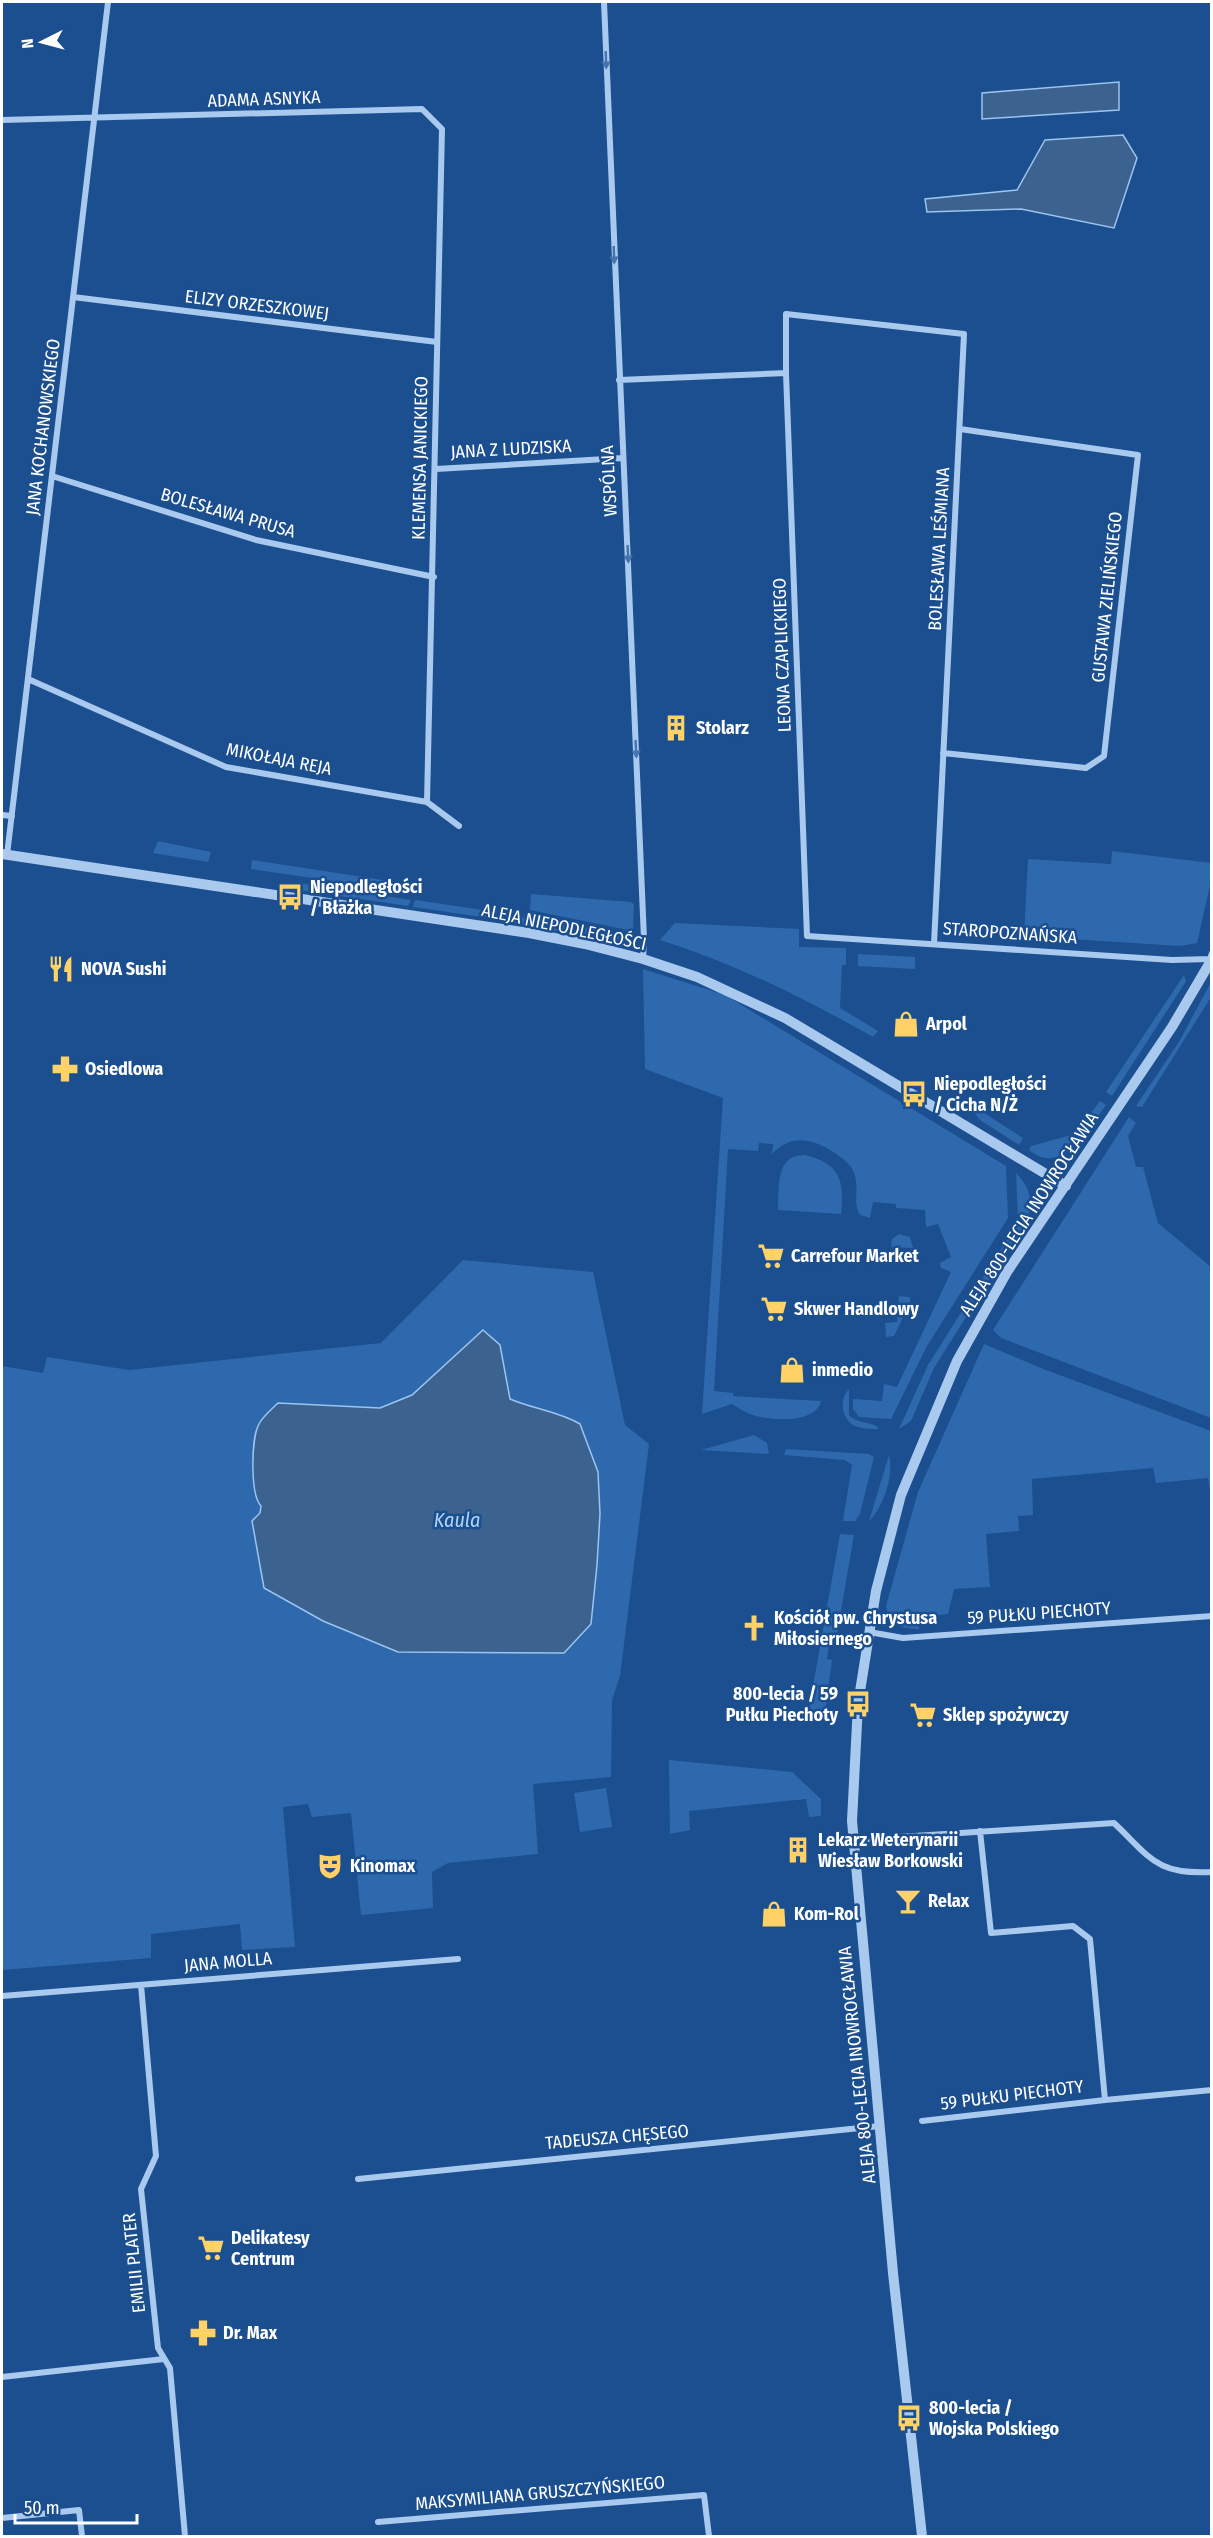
<svg xmlns="http://www.w3.org/2000/svg" width="1213" height="2538" font-family="'Fira Sans Condensed',sans-serif">
  <rect width="100%" height="100%" fill="#1b4f8f"/>
  <!-- green -->
  <path fill="#2e69ad" d="M158,841L211,852L208,862L153,853Z
    M1112,851L1211,863V881L1197,943L1180,946L1024,936L1028,859L1111,864Z
    M252,860L409,884L408,892L251,869Z
    M292,882L411,900L408,906L298,890Z
    M531,894L631,902L634,904L633,931L530,910Z
    M415,900L497,912L495,919L413,907Z
    M508,915L600,930L629,939L622,943L508,922Z
    M675,923L799,929V947L846,948V965H842L840,1008L878,1031L873,1037C802,997 738,965 660,940Z
    M858,954L915,957V969L858,966Z
    M643,969L725,995L1006,1166L1008,1218L927,1346L891,1419L859,1417L853,1409V1399L882,1401L884,1384L897,1387L951,1272L941,1268L940,1263L951,1257L938,1224L926,1227L925,1210L896,1208V1204L873,1202L870,1218L860,1215C852,1203 860,1187 854,1173C851,1164 843,1159 835,1153C813,1139 792,1133 772,1154L773,1144L759,1143L758,1151L728,1149L714,1391L733,1393V1396L821,1401C816,1424 771,1421 753,1415C746,1413 739,1408 732,1404L702,1414L723,1098L645,1069Z
    M1184,975L1186,981L1179,992L1112,1096L1106,1092Z
    M1211,982V997L1142,1107L1136,1106L1179,1042Z
    M964,1100L1023,1138L1019,1145L980,1120Z
    M1100,1101L1106,1105C1090,1127 1063,1178 1029,1150L1031,1146L1075,1134Z
    M1129,1117L1136,1123L1128,1136L1136,1167H1143L1158,1223L1211,1267V1418L1001,1338L993,1330Z
    M805,1155C842,1164 844,1182 841,1214L778,1210C779,1188 775,1154 805,1155Z
    M1016,1173C1030,1187 1034,1201 1027,1220L934,1368L911,1421L899,1429L928,1365L1018,1222Z
    M899,1234L910,1237L913,1248L891,1247L892,1239Z
    M463,1260L593,1272L625,1425L649,1444L620,1676L612,1700L611,1777L533,1784L538,1854L448,1863L432,1872L433,1908L361,1915L351,1813L312,1817L308,1804L283,1807L295,1947L242,1950L240,1924L151,1934V1958L2,1970V1366L43,1373L47,1357L129,1370L381,1343Z
    M899,1296L910,1297V1303L894,1336L886,1337L885,1323L897,1322Z
    M984,1344L1046,1370L1211,1431V1499L1208,1478L1156,1483L1153,1468L1032,1479L1033,1515L1018,1516L1019,1531L986,1534L990,1587L954,1589L948,1614L919,1617V1629C902,1629 889,1625 886,1606L918,1492Z
    M849,1389V1415C858,1425 872,1420 879,1429C871,1429 862,1429 855,1426C841,1419 839,1399 849,1389Z
    M754,1435L767,1443L769,1454L701,1450Z
    M786,1449L869,1454L874,1457L860,1514L855,1521H843L852,1465L845,1460L784,1455Z
    M889,1455C894,1474 884,1507 869,1521Z
    M840,1534L854,1535L835,1646H829L827,1659L832,1660L824,1721L807,1720Z
    M669,1760L792,1772L821,1799V1816L809,1817L806,1799L689,1811L690,1830L670,1834Z
    M606,1788L612,1827L580,1832L574,1793Z"/>
  <!-- water -->
  <path fill="#3c6290" stroke="#9cc4f0" stroke-width="1.5" d="M1119,82V110L982,119V93Z
    M1123,135L1137,158L1114,228L1021,209L927,212L925,199L1017,190L1045,140Z
    M483,1330L500,1345L510,1399C533,1409 558,1411 580,1424L598,1472L600,1514L597,1565L591,1624L564,1653L398,1652L323,1621L264,1588L252,1521L260,1513L261,1506C250,1494 251,1438 259,1424C263,1416 272,1409 278,1403L380,1408L412,1395Z"/>
  <g fill="none" stroke-linecap="round" stroke-linejoin="round">
    <!-- minor -->
    <path stroke="#a9c9ee" stroke-width="6" d="M604,2L644,939L643,959
      M2,120L422,109L442,129L427,802
      M73,297L437,342
      M786,373V314L964,334L934,944
      M619,380L786,373L807,936L1172,960L1210,959L1212,953
      M436,469L623,458
      M52,476L256,540L434,577
      M28,679L226,767L427,802L459,826
      M943,753L1086,768L1104,756L1138,455L960,429
      M2,815L12,816
      M7,855L108,2
      M869,1632L903,1638L1212,1616
      M980,1831L991,1933L1073,1926L1090,1939L1105,2100L1212,2090
      M853,1840L1114,1823C1151,1858 1156,1875 1212,1872
      M141,1985L156,2156L141,2189L158,2348L170,2368L185,2536
      M2,1996L458,1959
      M922,2121L1105,2100
      M358,2179L880,2126
      M2,2377L164,2359
      M2,2518L79,2510L82,2536
      M378,2522L704,2495L709,2536"/>
    <!-- tertiary -->
    <path stroke="#a9c9ee" stroke-width="10" d="M2,854L529,933L585,944L643,959L697,977L785,1018L1066,1186
      M922,2536L893,2273L852,1821L858,1704L876,1591L901,1495L957,1361L1007,1272L1172,1027L1212,959"/>
  </g>
  <!-- one-way arrows -->
  <defs><path id="oneway-solid" d="M-6-.8H1V-3.2L6.5 0L1 3.2V.8H-6Z" transform="scale(1.5)"/></defs>
  <g fill="#4674ac">
    <use href="#oneway-solid" transform="translate(606 60) rotate(88)"/>
    <use href="#oneway-solid" transform="translate(614 255) rotate(88)"/>
    <use href="#oneway-solid" transform="translate(628 554) rotate(87)"/>
    <use href="#oneway-solid" transform="translate(636 749) rotate(87)"/>
  </g>
  <!-- icons -->
  <defs>
    <g id="building-bare" transform="scale(2.07)"><path d="M-4-6H4V6H1V3H-1V6H-4ZM-2.5-4.3h1.7v1.8h-1.7ZM.8-4.3h1.7v1.8H.8ZM-2.5-1h1.7V.8h-1.7ZM.8-1h1.7V.8H.8Z" fill="#ffd166" stroke="#1b4f8f" stroke-width="2.5" paint-order="stroke"/></g>
    <g id="bus-bare" transform="scale(2.07)"><path d="M-5-6H5V4H4V6H2V4H-2V6H-4V4H-5ZM-3.5-4V0h7V-4ZM-3.5 1.2v1.5H-2V1.2ZM2 1.2v1.5H3.5V1.2Z" fill="#ffd166" stroke="#1b4f8f" stroke-width="2.5" paint-order="stroke"/></g>
    <g id="restaurant-bare" transform="scale(2.07)"><path d="M-5-6h1v4h1v-4h1v4h1v-4h1v5L-1.5 .5V6h-2V.5L-5-1ZM5-6V6H3V1.5H1.5Q1.5-4 5-6Z" fill="#ffd166" stroke="#1b4f8f" stroke-width="2.5" paint-order="stroke"/></g>
    <g id="shop-bare" transform="scale(2.07)"><path d="M-5-2.5h2.3a2.7 3.5 0 0 1 5.4 0H5L5.5 6h-11ZM-1.5-2.5h3a1.5 2.3 0 0 0-3 0Z" fill="#ffd166" stroke="#1b4f8f" stroke-width="2.5" paint-order="stroke"/></g>
    <g id="pharmacy-bare" transform="scale(2.07)"><path d="M-2-6h4v4h4v4h-4v4h-4v-4h-4v-4h4Z" fill="#ffd166" stroke="#1b4f8f" stroke-width="2.5" paint-order="stroke"/></g>
    <g id="supermarket-bare" transform="scale(2.07)"><path d="M-6-5.5h2.5l.6 2H6L4.5 2H-2.5L-4.4-4H-6ZM-1.5 3.2a1.3 1.3 0 1 0 .1 0ZM3 3.2a1.3 1.3 0 1 0 .1 0Z" fill="#ffd166" stroke="#1b4f8f" stroke-width="2.5" paint-order="stroke"/></g>
    <g id="church-bare" transform="scale(2.07)"><path d="M-1.2-6h2.4v3.5h3.3v2.4h-3.3V6h-2.4V-.1h-3.3v-2.4h3.3Z" fill="#ffd166" stroke="#1b4f8f" stroke-width="2.5" paint-order="stroke"/></g>
    <g id="theatre-bare" transform="scale(2.07)"><path d="M-5-5.5Q0-4 5-5.5V0Q5 5 0 6Q-5 5-5 0ZM-3.3-2.5H-1v1.5H-3.3ZM1-2.5H3.3v1.5H1ZM-2.8 1Q0 5.5 2.8 1Z" fill="#ffd166" stroke="#1b4f8f" stroke-width="2.5" paint-order="stroke"/></g>
    <g id="bar-bare" transform="scale(2.07)"><path d="M-6-5H6L.8 .8V4.5H3.5V6h-7V4.5H-.8V.8Z" fill="#ffd166" stroke="#1b4f8f" stroke-width="2.5" paint-order="stroke"/></g>
  </defs>
  <g fill-rule="evenodd">
    <use href="#building-bare" x="676" y="728"/>
    <use href="#bus-bare" x="290" y="897"/>
    <use href="#restaurant-bare" x="61" y="969"/>
    <use href="#shop-bare" x="906" y="1024"/>
    <use href="#pharmacy-bare" x="65" y="1069"/>
    <use href="#bus-bare" x="914" y="1094"/>
    <use href="#supermarket-bare" x="771" y="1256"/>
    <use href="#supermarket-bare" x="774" y="1309"/>
    <use href="#shop-bare" x="792" y="1370"/>
    <use href="#church-bare" x="754" y="1628"/>
    <use href="#bus-bare" x="858" y="1704"/>
    <use href="#supermarket-bare" x="923" y="1715"/>
    <use href="#building-bare" x="798" y="1850"/>
    <use href="#theatre-bare" x="330" y="1866"/>
    <use href="#bar-bare" x="908" y="1901"/>
    <use href="#shop-bare" x="774" y="1914"/>
    <use href="#supermarket-bare" x="211" y="2248"/>
    <use href="#pharmacy-bare" x="203" y="2333"/>
    <use href="#bus-bare" x="909" y="2418"/>
  </g>
  <g text-anchor="middle" dominant-baseline="central" stroke-width="5" stroke-linejoin="round" paint-order="stroke">
    <!-- street labels -->
    <g font-size="18" fill="#fff" stroke="#1b4f8f">
      <text transform="translate(264 99) rotate(-2)">ADAMA ASNYKA</text>
      <text transform="translate(257 305) rotate(7)">ELIZY ORZESZKOWEJ</text>
      <text transform="translate(43 427) rotate(-83)">JANA KOCHANOWSKIEGO</text>
      <text transform="translate(511 449) rotate(-3)">JANA Z LUDZISKA</text>
      <text transform="translate(420 458) rotate(-89)">KLEMENSA JANICKIEGO</text>
      <text transform="translate(609 481) rotate(-93)">WSPÓLNA</text>
      <text transform="translate(228 513) rotate(16)">BOLESŁAWA PRUSA</text>
      <text transform="translate(939 549) rotate(-87)">BOLESŁAWA LEŚMIANA</text>
      <text transform="translate(1107 597) rotate(-84)">GUSTAWA ZIELIŃSKIEGO</text>
      <text transform="translate(782 655) rotate(-92)">LEONA CZAPLICKIEGO</text>
      <text transform="translate(279 759) rotate(11)">MIKOŁAJA REJA</text>
      <text transform="translate(564 927) rotate(12)">ALEJA NIEPODLEGŁOŚCI</text>
      <text transform="translate(1010 933) rotate(4)">STAROPOZNAŃSKA</text>
      <text transform="translate(1029 1214) rotate(-57)">ALEJA 800-LECIA INOWROCŁAWIA</text>
      <text transform="translate(1039 1613) rotate(-4)">59 PUŁKU PIECHOTY</text>
      <text transform="translate(228 1962) rotate(-5)">JANA MOLLA</text>
      <text transform="translate(857 2065) rotate(-96)">ALEJA 800-LECIA INOWROCŁAWIA</text>
      <text transform="translate(1012 2095) rotate(-7)">59 PUŁKU PIECHOTY</text>
      <text transform="translate(617 2137) rotate(-5)">TADEUSZA CHĘSEGO</text>
      <text transform="translate(134 2263) rotate(-96)">EMILII PLATER</text>
      <text transform="translate(540 2493) rotate(-5)">MAKSYMILIANA GRUSZCZYŃSKIEGO</text>
    </g>
    <!-- poi labels -->
    <g font-size="18" font-weight="bold" fill="#fff" stroke="#1b4f8f" text-anchor="start">
      <text x="696" y="728">Stolarz</text>
      <text x="310" y="887">Niepodległości<tspan x="310" dy="21">/ Błażka</tspan></text>
      <text x="81" y="969">NOVA Sushi</text>
      <text x="926" y="1024">Arpol</text>
      <text x="85" y="1069">Osiedlowa</text>
      <text x="934" y="1084">Niepodległości<tspan x="934" dy="21">/ Cicha N/Ż</tspan></text>
      <text x="791" y="1256">Carrefour Market</text>
      <text x="794" y="1309">Skwer Handlowy</text>
      <text x="812" y="1370">inmedio</text>
      <text x="774" y="1618">Kościół pw. Chrystusa<tspan x="774" dy="21">Miłosiernego</tspan></text>
      <text x="838" y="1694" text-anchor="end">800-lecia / 59<tspan x="838" dy="21">Pułku Piechoty</tspan></text>
      <text x="943" y="1715">Sklep spożywczy</text>
      <text x="818" y="1840">Lekarz Weterynarii<tspan x="818" dy="21">Wiesław Borkowski</tspan></text>
      <text x="350" y="1866">Kinomax</text>
      <text x="928" y="1901">Relax</text>
      <text x="794" y="1914">Kom-Rol</text>
      <text x="231" y="2238">Delikatesy<tspan x="231" dy="21">Centrum</tspan></text>
      <text x="223" y="2333">Dr. Max</text>
      <text x="929" y="2408">800-lecia /<tspan x="929" dy="21">Wojska Polskiego</tspan></text>
    </g>
    <!-- water labels -->
    <g font-size="20" font-style="italic" fill="#b5d3f5" stroke="#1b4f8f">
      <text x="457" y="1520">Kaula</text>
    </g>
  </g>
  <!-- border -->
  <rect width="1213" height="2538" fill="none" stroke="#ffffff" stroke-width="6"/>
  <!-- north arrow -->
  <g transform="translate(42 42) rotate(264)" stroke="#1b4f8f" stroke-width="4.5" paint-order="stroke">
  <path d="M0-4.5L10 22L0 15L-10 22Z" fill="#ffffff"/>
  <text y="-9" font-size="16" font-weight="bold" text-anchor="middle" fill="#ffffff">N</text>
  </g>
  <!-- scale -->
  <path d="M15 2514v9h122v-9" fill="none" stroke="#ffffff" stroke-width="3"/>
  <text x="24" y="2514" font-size="18" fill="#ffffff" stroke="#1b4f8f" stroke-width="4.5" paint-order="stroke">50 m</text>
</svg>
